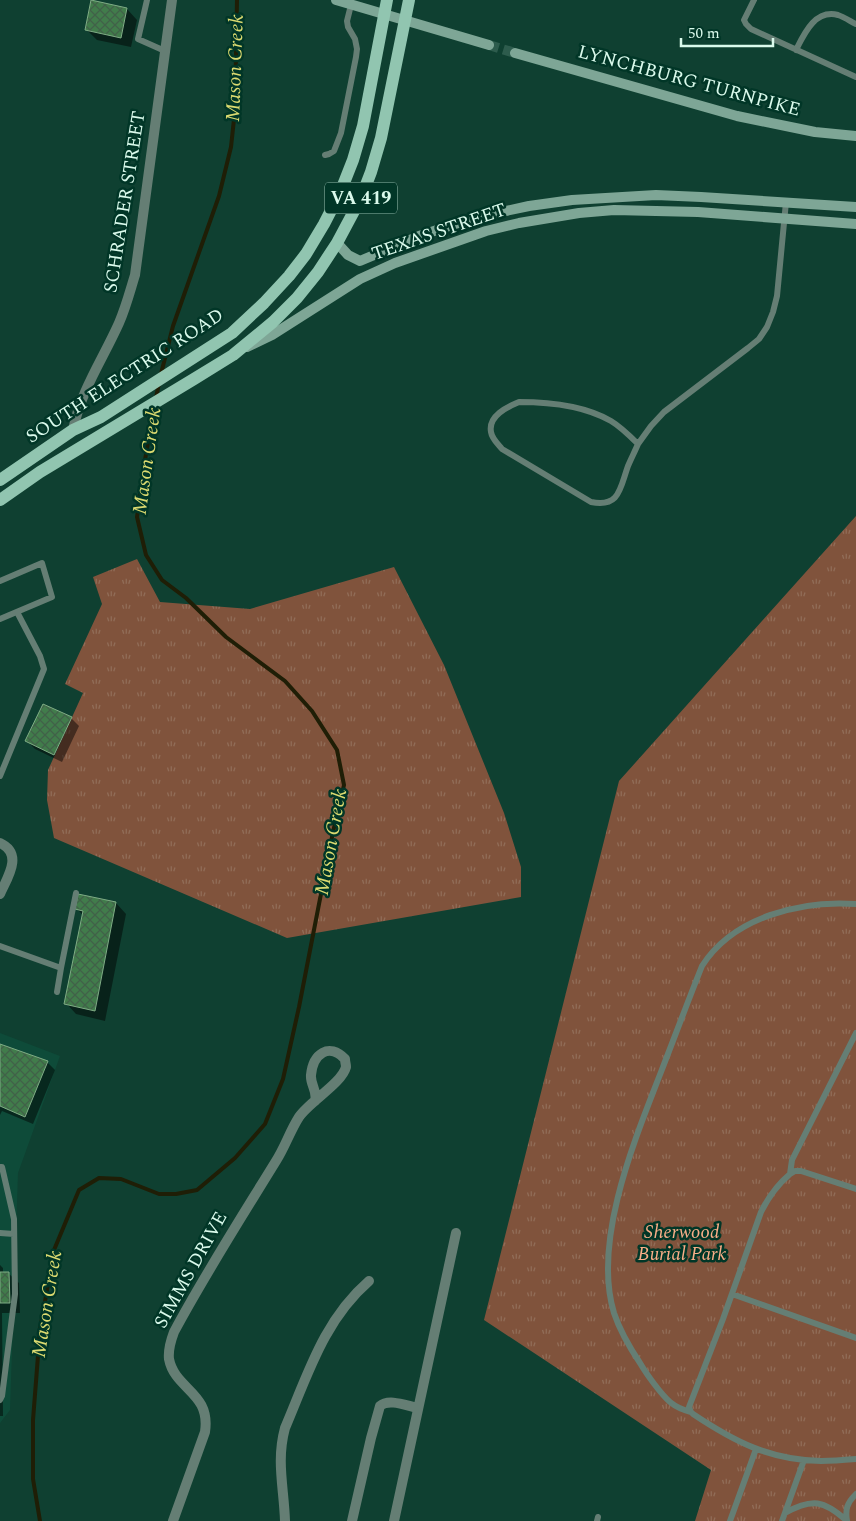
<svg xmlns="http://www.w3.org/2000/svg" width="856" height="1521" font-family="Spectral,serif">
  <defs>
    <pattern id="grass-tufts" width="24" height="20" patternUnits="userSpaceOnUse" patternTransform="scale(1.25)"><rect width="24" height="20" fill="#80533c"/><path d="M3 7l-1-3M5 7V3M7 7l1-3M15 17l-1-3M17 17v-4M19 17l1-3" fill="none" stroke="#916d58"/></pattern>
    <pattern id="building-cross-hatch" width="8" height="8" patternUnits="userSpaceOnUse" patternTransform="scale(1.25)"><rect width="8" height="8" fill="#417c4b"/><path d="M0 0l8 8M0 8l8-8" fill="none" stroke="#416149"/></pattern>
  </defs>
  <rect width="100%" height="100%" fill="#0f4031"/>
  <!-- built -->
  <path fill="#0e4b39" d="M0,1033L60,1056L18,1173L10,1410L0,1423Z"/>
  <!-- grass -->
  <path fill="url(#grass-tufts)" d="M856,516V1521H695L711,1470L484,1320L619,781Z
    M137,559L160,602L250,609L394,567L444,665L504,813L521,867V897L287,938L54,838L47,800L48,770L83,693L65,684L102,604L93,577Z"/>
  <!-- shadow -->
  <path fill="#0007" d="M127,9L137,20L131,47L97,40L86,29Z
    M71,718L79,726L62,762L35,749L27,741Z
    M79,895L116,903L126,914L105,1021L76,1014L66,1003L84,916L76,908Z
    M0,1045L47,1062L55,1070L33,1124L2,1111L0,1115Z
    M0,1265L3,1268V1273H8L19,1283L20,1313H2L3,1416H0Z"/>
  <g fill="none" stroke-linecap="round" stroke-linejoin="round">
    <!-- stream -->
    <path stroke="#1f1e06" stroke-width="4" d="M161,374L173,326L219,196L231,147L235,110L237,0
      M156,398L159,383
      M40,1521L33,1479V1420L40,1330L54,1250L79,1190L99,1178L121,1179L159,1194H176L197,1190L235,1158L265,1124L283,1079L299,1007L333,832L344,785L337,750L312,711L285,681L226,637L186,598L162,580L146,555L137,517L145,460L154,408"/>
  </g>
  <!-- building -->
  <path fill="url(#building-cross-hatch)" stroke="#7fac85" d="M91,0L127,8L121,38L85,30Z
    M43,704L72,717L54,755L25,741Z
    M78,894L116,902L95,1011L64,1004L83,911L75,909Z
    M0,1044L48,1061L25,1117L0,1106Z
    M0,1272H9L10,1303H0Z"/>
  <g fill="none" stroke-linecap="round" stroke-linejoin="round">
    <!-- secondary-tunnel -->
    <path stroke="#2d5c4d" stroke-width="10" stroke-dasharray="10 5" stroke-linecap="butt" d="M489,45L515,53"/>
    <!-- lane -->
    <path stroke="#657e74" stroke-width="6" d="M147,0L138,39L165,51
      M754,0L744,20L746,24L751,29L856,77
      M796,50C804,34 815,9 838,15C844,17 850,21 856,24
      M325,155L329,154L334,151L341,133L356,57L357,49L355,39L348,27L347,21L351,5
      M519,402C549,402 585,406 611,421C621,427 630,436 638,444C635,451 631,459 628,466C620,488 620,508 591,502L502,449C498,444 492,439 491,432C488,416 507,407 519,402Z
      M638,444L651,426L664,412L748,348L759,339L767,327L773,312L777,296L786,202
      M0,581L42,563L52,597L0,619
      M0,776L44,669L40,656L17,612
      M0,946L61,968L76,893
      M57,992L61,968
      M856,1033L792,1160L790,1174C777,1185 768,1198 761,1212L723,1319L689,1407L691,1412L693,1414C735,1442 770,1460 821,1461C833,1461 845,1460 856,1459
      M0,1167H2L14,1219L15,1294L2,1396L0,1400
      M790,1174L795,1171H801L856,1189
      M0,1233L14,1234
      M732,1294L856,1338
      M691,1412C683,1410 676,1407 670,1402C661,1394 647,1375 640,1363C630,1348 620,1331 614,1313C592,1241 635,1139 661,1072C675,1036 688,1001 702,966C733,917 801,900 856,904
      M785,1513C812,1498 824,1500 847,1521
      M597,1521L598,1517
      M730,1521L756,1449
      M782,1521L804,1460
      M847,1521C845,1509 847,1503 856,1494"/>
    <!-- street -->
    <path stroke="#657e74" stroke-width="10" d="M73,430C81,390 103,359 119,323C126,307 130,291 135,275L172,0
      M0,843C24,854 7,878 0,894
      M173,1521L205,1432C211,1392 175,1390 169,1359C168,1350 171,1340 174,1332C205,1274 241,1218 276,1161C285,1147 290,1131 299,1117C309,1102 342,1083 346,1067C346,1064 345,1062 345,1059C329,1042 313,1054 311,1075C310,1085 318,1091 315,1101
      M285,1521C284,1488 276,1461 285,1428C308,1374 324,1320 369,1281
      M352,1521L371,1438L380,1406C389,1398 407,1406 418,1408
      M394,1521L456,1233"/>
    <!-- secondary -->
    <path stroke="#7ea696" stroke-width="10" d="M336,0L489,45
      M515,53L737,116L815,132L856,136
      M337,243L348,255L360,261L419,236L455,224L487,215L529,206L572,200L656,195L701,197L856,207
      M247,347L272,335L360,279L395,263L486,231L519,223L579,213L614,210L698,212L856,224"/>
    <!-- primary -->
    <path stroke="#91c5b0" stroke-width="12" d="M0,480L73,430L101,417L232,333L264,303L289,276L306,254L324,224L340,193L353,160L363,126L387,0
      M0,500L40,472L194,379L233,355L273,322L297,298L318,272L337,243L361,198L371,172L381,138L409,0"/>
  </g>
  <g text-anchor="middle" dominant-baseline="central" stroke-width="5" stroke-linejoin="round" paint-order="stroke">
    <!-- shield labels -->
    <rect fill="#013627" stroke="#99bfb1" stroke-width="1" x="325" y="182.5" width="72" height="31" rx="4"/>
    <g font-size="18" font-weight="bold" fill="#dafaec">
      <text x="361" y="198">VA 419</text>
    </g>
    <!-- street labels -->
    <g font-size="19" fill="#dafaec" stroke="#013627">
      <text transform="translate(689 81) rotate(15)">LYNCHBURG TURNPIKE</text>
      <text transform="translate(125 202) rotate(-81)">SCHRADER STREET</text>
      <text transform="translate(439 232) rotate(-19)">TEXAS STREET</text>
      <text transform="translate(125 376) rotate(-33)">SOUTH ELECTRIC ROAD</text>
      <text transform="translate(191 1270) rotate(-61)">SIMMS DRIVE</text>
    </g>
    <!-- park labels -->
    <g font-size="19" font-style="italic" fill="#f9ae88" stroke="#013627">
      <text x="682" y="1232">Sherwood<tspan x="682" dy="22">Burial Park</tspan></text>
    </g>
    <!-- water labels -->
    <g font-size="20" font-style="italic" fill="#dbda70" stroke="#013627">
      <text transform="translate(235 68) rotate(-88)">Mason Creek</text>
      <text transform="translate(147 461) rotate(-82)">Mason Creek</text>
      <text transform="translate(331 842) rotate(-80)">Mason Creek</text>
      <text transform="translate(47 1304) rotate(-81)">Mason Creek</text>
    </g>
  </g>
  <!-- scale -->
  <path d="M681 38v8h92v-8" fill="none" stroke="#dafaec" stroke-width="2.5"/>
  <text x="688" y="38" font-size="15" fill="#dafaec" stroke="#013627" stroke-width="4" paint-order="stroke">50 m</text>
</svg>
